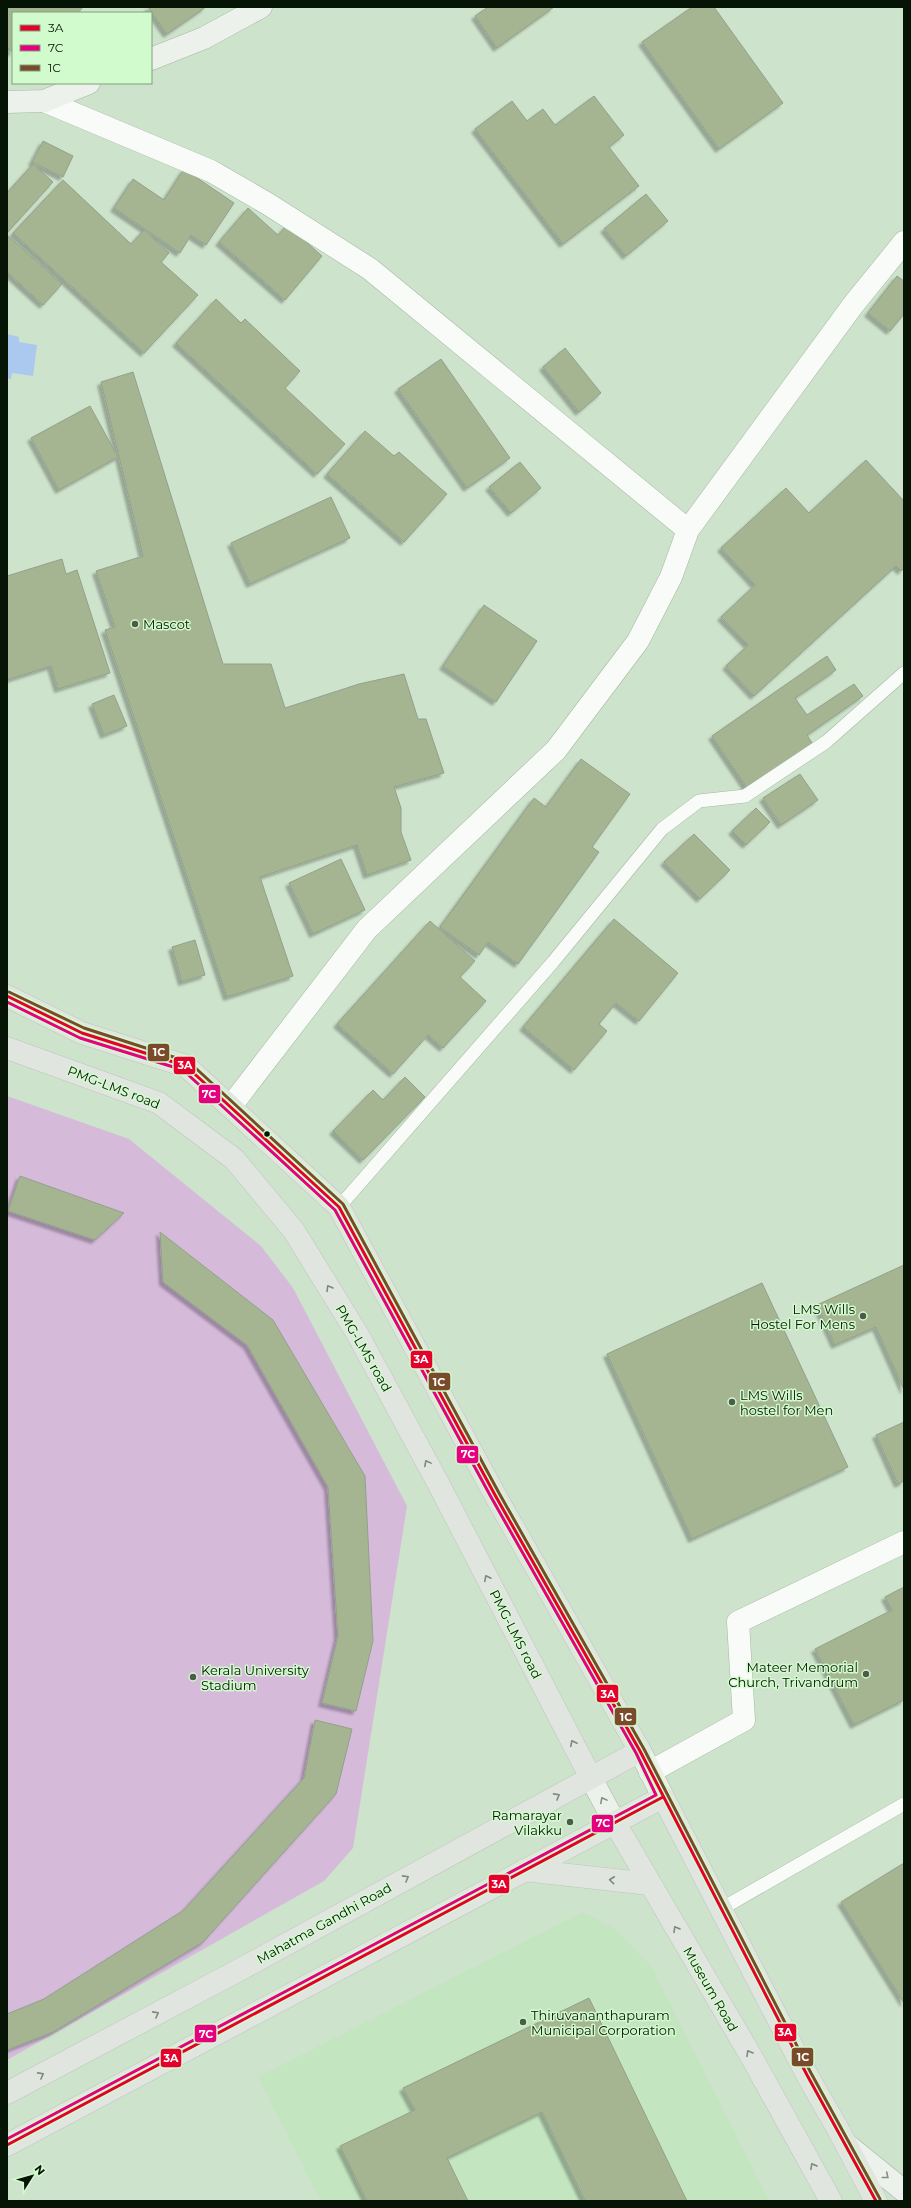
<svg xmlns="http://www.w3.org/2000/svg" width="911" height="2208" font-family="Montserrat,sans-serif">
  <defs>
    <filter id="shadow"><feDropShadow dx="-3.5" dy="3.5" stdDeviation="1" flood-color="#0004"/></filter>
  </defs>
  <rect width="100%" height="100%" fill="#cde3cb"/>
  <!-- built -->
  <path fill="#c3e5bf" d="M583,1912L617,1930L651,1966L769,2201H321L258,2077Z"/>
  <!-- green -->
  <path fill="#d5bada" d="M7,1096L129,1139L261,1246L293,1288L407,1506L353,1848L324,1881L7,2060Z"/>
  <!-- water -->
  <path fill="#abc9ee" d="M7,334L19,337V342L37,345L33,376L12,373L11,379L7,378Z"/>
  <!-- building -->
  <path fill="#a5b591" stroke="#93a08c" filter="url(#shadow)" d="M7,7H83L78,13H13V53L7,47Z
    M148,7H206L167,34Z
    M488,7H554L497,48L475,16Z
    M692,7H714L783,103L719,149L642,42Z
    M594,96L624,135L609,147L639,186L563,244L475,129L512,101L527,121L543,109L555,125Z
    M43,141L73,156L63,177L32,162Z
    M33,164L53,182L7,233V193Z
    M184,169L234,203L206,245L191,235L180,253L114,208L133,179L164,200Z
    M63,180L131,244L144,230L169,253L161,262L198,295L144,353L13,233Z
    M646,194L668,221L626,256L604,229Z
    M248,208L278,235L287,225L322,256L285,300L219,242Z
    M7,235L62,284L43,305L7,272Z
    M897,276L904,281V314L890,331L868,313Z
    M216,299L241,323L245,319L300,371L285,388L345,444L317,474L176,343Z
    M565,348L601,393L579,412L543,367Z
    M441,359L510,458L467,488L398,389Z
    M133,372L223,664H271L285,708L359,684L404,674L418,719H426L444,773L394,787L401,808V832L411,860L367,875L357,845L260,877L293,976L227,997L105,630L115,627L96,571L143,556L101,382Z
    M90,406L118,457L59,490L31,438Z
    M365,431L394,456L399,452L447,494L404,542L327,474Z
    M866,460L904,501V568L901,571L896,566L754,696L726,666L748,645L721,617L755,585L721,548L786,488L809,513Z
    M520,462L541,488L511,513L489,487Z
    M331,497L350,538L250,584L231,543Z
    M62,559L66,574L77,570L110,673L58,689L51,666L7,680V576Z
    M484,605L537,641L496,702L443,666Z
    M827,656L836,670L795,698L807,715L854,684L863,696L807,735L814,746L749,791L712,736Z
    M114,695L127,726L104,735L92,704Z
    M581,759L630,794L592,847L599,852L518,964L488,942L479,955L440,927L534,798L546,807Z
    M800,774L818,800L781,825L763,798Z
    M756,808L770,822L746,845L732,831Z
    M694,834L730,870L700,899L664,862Z
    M341,859L365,910L313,934L289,883Z
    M614,919L678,973L639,1021L616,1003L599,1024L607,1031L574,1070L523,1027Z
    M430,921L475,961L460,977L486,1001L443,1048L428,1035L393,1074L337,1024Z
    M195,940L205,975L182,982L172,947Z
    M405,1077L425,1097L363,1160L333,1131L373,1090L383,1100Z
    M20,1176L124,1213L95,1240L8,1211Z
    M160,1232L273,1320L365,1476L373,1641L356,1711L322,1703L338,1636L328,1487L247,1345L163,1282Z
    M904,1265V1390L876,1327L835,1345L817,1305Z
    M762,1283L848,1467L692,1539L607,1354Z
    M904,1422V1481L898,1484L876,1435Z
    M904,1587V1700L854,1725L815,1649L892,1610L885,1597Z
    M315,1720L352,1729L336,1794L203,1942L53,2032L7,2050V2014L44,1999L184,1910L304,1778Z
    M904,1863V2003L841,1902Z
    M589,1998L687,2201H585L542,2112L447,2158L468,2201H367L340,2146L415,2110L403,2088Z"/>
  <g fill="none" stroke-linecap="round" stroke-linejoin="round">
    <!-- lane casing -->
    <g stroke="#a6b8a4" stroke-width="14">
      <path id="lane" d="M339,1207L553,962L662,829L699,801L745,796L826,742L904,673
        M721,1909L904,1804"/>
    </g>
    <!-- street casing -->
    <g stroke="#a6b8a4" stroke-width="23">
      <path id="street" d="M44,101L211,171L268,204L370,269L688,530
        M231,1106L367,929L556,750L638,641L671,577L688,530L853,305L904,242
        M650,1772L744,1720L738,1622L904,1542"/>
    </g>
    <!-- secondary casing -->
    <g stroke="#a6b8a4" stroke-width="23">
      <path id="secondary" d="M151,59L204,38L261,7
        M7,102L44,101L89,83
        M640,1751L663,1797
        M591,1778L615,1823
        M846,2144L904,2191"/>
    </g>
    <!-- primary casing -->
    <g stroke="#bbc6bb" stroke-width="23">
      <path id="primary" d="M7,996L82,1033L186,1066L339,1207L495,1495L640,1751L241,1969L7,2093
        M7,1048L159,1103L234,1159L294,1231L358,1335L438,1483L591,1778
        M615,1823L752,2058L831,2201
        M524,1870L650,1884
        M7,2145L663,1797L807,2075L839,2131L876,2201"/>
    </g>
    <!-- lane -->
    <use href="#lane" stroke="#f8fbf7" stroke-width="13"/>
    <!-- street -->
    <use href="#street" stroke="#f8fbf7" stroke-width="22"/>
    <!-- secondary -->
    <use href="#secondary" stroke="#ecf1eb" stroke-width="22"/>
    <!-- primary -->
    <use href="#primary" stroke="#e0e6df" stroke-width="22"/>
    <!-- bus-1 casing -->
    <g stroke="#d2fbcd" stroke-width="6">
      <path id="bus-1" d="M7,996L82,1033L186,1066L339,1207L495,1495L640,1751L807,2075L876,2201
        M7,2145L663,1797"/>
    </g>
    <!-- bus-2 casing -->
    <g stroke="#d2fbcd" stroke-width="6">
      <path id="bus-2" d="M7,1002L80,1038L183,1070L335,1210L491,1497L636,1753L656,1795L7,2139"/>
    </g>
    <!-- bus-3 casing -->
    <g stroke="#d2fbcd" stroke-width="6">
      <path id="bus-3" d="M9,992L84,1028L189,1062L343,1204L499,1493L644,1749L811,2073L880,2199"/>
    </g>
    <!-- bus-1 -->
    <use href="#bus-1" stroke="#e4002b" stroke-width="3"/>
    <!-- bus-2 -->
    <use href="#bus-2" stroke="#e5007d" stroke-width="3"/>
    <!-- bus-3 -->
    <use href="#bus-3" stroke="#7a4b2a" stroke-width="3"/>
  </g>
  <!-- one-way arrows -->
  <defs><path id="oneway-chevron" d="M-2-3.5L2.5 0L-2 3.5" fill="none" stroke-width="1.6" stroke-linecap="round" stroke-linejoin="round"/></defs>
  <g stroke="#7e887d">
    <use href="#oneway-chevron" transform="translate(329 1288) rotate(-121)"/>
    <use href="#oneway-chevron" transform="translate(427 1463) rotate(-118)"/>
    <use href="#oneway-chevron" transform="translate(487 1578) rotate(-117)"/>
    <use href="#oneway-chevron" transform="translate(573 1743) rotate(-117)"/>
    <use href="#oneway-chevron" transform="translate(557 1796) rotate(-29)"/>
    <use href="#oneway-chevron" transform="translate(406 1878) rotate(-29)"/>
    <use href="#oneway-chevron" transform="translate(612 1880) rotate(-174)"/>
    <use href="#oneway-chevron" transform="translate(676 1929) rotate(-120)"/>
    <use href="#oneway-chevron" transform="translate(156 2014) rotate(-28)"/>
    <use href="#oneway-chevron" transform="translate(749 2053) rotate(-120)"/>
    <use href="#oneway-chevron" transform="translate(41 2075) rotate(-28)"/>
    <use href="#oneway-chevron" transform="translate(813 2166) rotate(-119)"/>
  </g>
  <g stroke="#848e84">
    <use href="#oneway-chevron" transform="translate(603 1800) rotate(-118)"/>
    <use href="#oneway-chevron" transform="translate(886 2176) rotate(39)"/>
  </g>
  <!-- markers -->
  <g fill="#4c5c4a" stroke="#d2fbcd" stroke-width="1.5">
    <circle cx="135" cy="624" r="4"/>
    <circle cx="863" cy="1316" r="4"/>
    <circle cx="732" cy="1402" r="4"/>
    <circle cx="866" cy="1674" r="4"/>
    <circle cx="193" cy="1677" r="4"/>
    <circle cx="570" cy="1822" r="4"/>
    <circle cx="523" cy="2022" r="4"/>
  </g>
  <circle fill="#061405" stroke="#d2fbcd" stroke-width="1.5" cx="267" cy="1134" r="3.5"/>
  <g text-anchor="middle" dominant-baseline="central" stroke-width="3" stroke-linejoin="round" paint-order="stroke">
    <!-- poi labels -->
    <g font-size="13" fill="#061405" stroke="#d2fbcd" text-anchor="start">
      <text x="143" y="624">Mascot</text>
      <text x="855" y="1309" text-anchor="end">LMS Wills<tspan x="855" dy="15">Hostel For Mens</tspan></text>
      <text x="740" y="1395">LMS Wills<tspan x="740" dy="15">hostel for Men</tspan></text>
      <text x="858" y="1667" text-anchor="end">Mateer Memorial<tspan x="858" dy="15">Church, Trivandrum</tspan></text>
      <text x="201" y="1670">Kerala University<tspan x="201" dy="15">Stadium</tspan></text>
      <text x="562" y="1815" text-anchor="end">Ramarayar<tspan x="562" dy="15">Vilakku</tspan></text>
      <text x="531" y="2015">Thiruvananthapuram<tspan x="531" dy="15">Municipal Corporation</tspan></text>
    </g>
    <!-- street labels -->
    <g font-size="13" fill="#061405" stroke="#d2fbcd">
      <text transform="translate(114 1087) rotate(21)">PMG-LMS road</text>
      <text transform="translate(364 1348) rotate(60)">PMG-LMS road</text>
      <text transform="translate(516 1634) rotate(63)">PMG-LMS road</text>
      <text transform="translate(324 1923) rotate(-29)">Mahatma Gandhi Road</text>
      <text transform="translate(711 1989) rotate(60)">Museum Road</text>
    </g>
  </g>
  <g stroke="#d2fbcd" stroke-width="1.5">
    <rect x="147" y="1043" width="23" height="19" rx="4" fill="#7a4b2a"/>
    <rect x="173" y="1056" width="23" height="19" rx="4" fill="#e4002b"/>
    <rect x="198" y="1084" width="23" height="20" rx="4" fill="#e5007d"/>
    <rect x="410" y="1350" width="23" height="19" rx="4" fill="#e4002b"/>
    <rect x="428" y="1372" width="23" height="19" rx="4" fill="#7a4b2a"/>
    <rect x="456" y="1445" width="23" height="19" rx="4" fill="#e5007d"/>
    <rect x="596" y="1684" width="23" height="19" rx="4" fill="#e4002b"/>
    <rect x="614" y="1707" width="23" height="19" rx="4" fill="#7a4b2a"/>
    <rect x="591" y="1814" width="23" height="19" rx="4" fill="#e5007d"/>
    <rect x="488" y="1874" width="22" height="20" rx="4" fill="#e4002b"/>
    <rect x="774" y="2023" width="23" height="19" rx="4" fill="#e4002b"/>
    <rect x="194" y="2024" width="23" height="19" rx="4" fill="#e5007d"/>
    <rect x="791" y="2047" width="23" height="20" rx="4" fill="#7a4b2a"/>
    <rect x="160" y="2048" width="22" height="20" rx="4" fill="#e4002b"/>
  </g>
  <g font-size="11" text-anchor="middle" font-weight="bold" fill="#fff">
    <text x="159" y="1056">1C</text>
    <text x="185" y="1069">3A</text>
    <text x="209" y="1098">7C</text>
    <text x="421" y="1363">3A</text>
    <text x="439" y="1386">1C</text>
    <text x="468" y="1458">7C</text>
    <text x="608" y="1698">3A</text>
    <text x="626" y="1721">1C</text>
    <text x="603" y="1827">7C</text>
    <text x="499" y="1888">3A</text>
    <text x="785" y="2036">3A</text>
    <text x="206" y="2038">7C</text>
    <text x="803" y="2061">1C</text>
    <text x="171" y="2062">3A</text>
  </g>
  <!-- border -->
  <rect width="911" height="2208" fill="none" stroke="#061405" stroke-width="16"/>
  <!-- legend -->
  <rect x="12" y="12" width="140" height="72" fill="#d2fbcd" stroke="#809f7d"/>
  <rect x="20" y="25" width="20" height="6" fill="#e4002b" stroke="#809f7d"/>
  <text x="48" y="32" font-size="12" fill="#061405">3A</text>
  <rect x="20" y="45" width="20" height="6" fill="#e5007d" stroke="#809f7d"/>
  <text x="48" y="52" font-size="12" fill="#061405">7C</text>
  <rect x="20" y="65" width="20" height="6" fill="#7a4b2a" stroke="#809f7d"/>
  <text x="48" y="72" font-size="12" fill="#061405">1C</text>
  <!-- north arrow -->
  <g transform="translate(32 2176) rotate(53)" stroke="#d2fbcd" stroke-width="3" paint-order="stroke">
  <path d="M0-3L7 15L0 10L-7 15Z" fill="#061405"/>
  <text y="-6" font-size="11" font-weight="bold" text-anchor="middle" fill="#061405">N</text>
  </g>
</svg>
